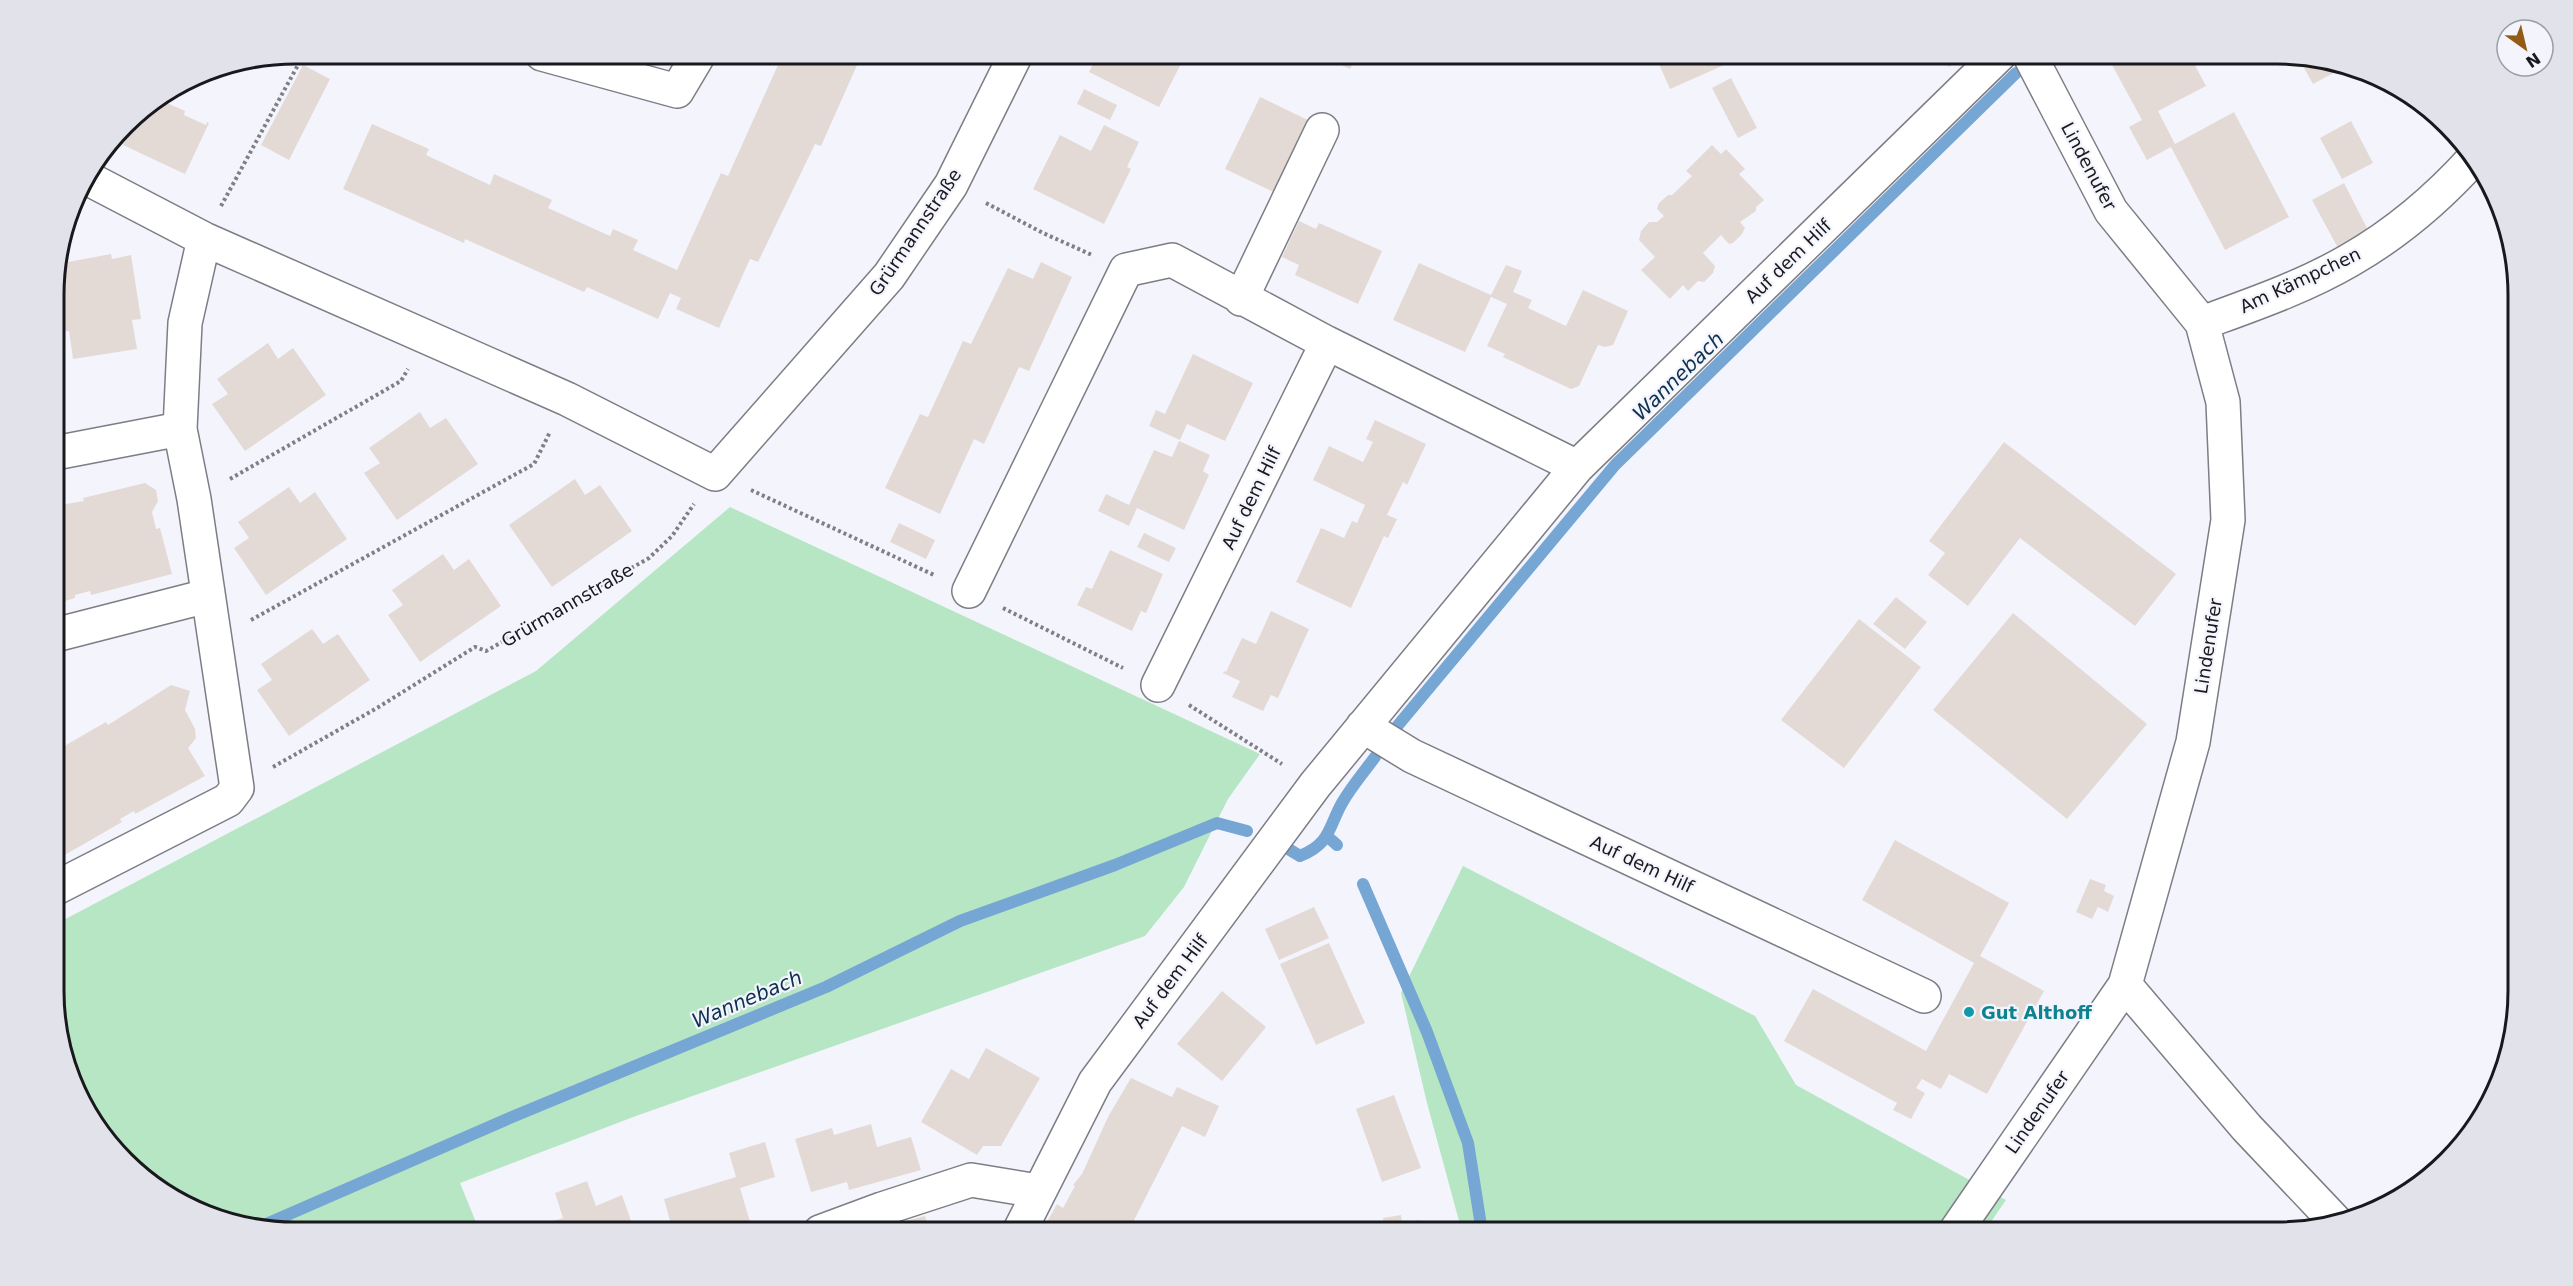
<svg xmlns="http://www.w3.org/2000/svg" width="2573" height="1286" font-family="'DejaVu Sans',sans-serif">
  <rect width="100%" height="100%" fill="#f4f4fd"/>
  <!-- green -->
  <path fill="#b7e6c4" d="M730,507L1260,754L1228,799L1184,887L1145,936L636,1116L460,1183L480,1232H296L189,1207L104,1137L72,1082L56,1022V924L536,671Z
    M1463,866L1755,1016L1796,1085L2006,1200L1984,1232H1462L1427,1103L1401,993Z"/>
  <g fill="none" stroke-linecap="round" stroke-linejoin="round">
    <!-- stream -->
    <path stroke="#76a6d3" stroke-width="12" d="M1394,730L1615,465L2016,73
      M1328,837L1337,845
      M1290,850L1300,856C1331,843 1328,828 1342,803C1351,787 1364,772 1375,757
      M1363,884L1427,1032L1468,1143L1482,1232
      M264,1225L512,1117L826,987L960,921L1115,865L1217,823L1247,831"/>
  </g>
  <!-- building -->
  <path fill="#e4dad5" d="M794,54H862L821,146L815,144L758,262L750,259L719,328L676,309L681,298L670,293L658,319L587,287L584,292L465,239L464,243L343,189L372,124L429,149L426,155L490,185L494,174L552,200L548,208L610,236L613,229L638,240L633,250L677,270L721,173L728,176L782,56L791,60Z
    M1098,54H1186L1159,107L1089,72Z
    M1272,54H1299L1294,65Z
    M1317,54H1357L1350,69Z
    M1658,54H1749L1670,89L1655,55Z
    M1938,54H1963L1949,67Z
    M2106,54H2189L2206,86L2158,111L2175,144L2234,112L2289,217L2225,250L2171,147L2147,160L2129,127L2142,120Z
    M2299,59L2339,69H2341L2313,84Z
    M303,65L330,79L289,160L261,145Z
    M1731,78L1757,128L1738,138L1712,88Z
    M1084,89L1117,105L1110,120L1077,104Z
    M1260,97L1318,125L1284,197L1225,169Z
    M160,100L185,111L184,115L206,125L207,122L209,123L185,174L123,145L127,136L121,134L136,114Z
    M2351,121L2373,163L2342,179L2320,138Z
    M1104,125L1139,142L1127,167L1131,169L1104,224L1033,189L1060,135L1091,151Z
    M1712,145L1721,154L1726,149L1745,169L1739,174L1764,200L1756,207V211L1740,222L1745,228L1742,234L1733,243L1729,244L1721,235L1703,253L1715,266L1713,273L1704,282L1698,281L1688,291L1683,285L1670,299L1641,270L1655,257L1639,240L1641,231L1649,222H1657L1664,216L1657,209L1659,203L1668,195H1672L1692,176L1686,171Z
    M2344,183L2369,232L2338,248L2312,200Z
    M1299,221L1316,229L1319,223L1382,251L1358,304L1295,275L1299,265L1282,257Z
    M111,254L112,259L131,255L141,319L132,320L137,349L73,359L69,331L60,332L55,299V280L58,267L68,265V262Z
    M1041,262L1072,277L1029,371L1019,367L984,444L974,439L940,514L885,488L920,414L928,417L963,341L971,344L1008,268L1033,279Z
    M1419,263L1491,295L1506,265L1522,271L1513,292L1532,300L1528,308L1566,326L1583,290L1628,311L1613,345L1605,347L1598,345L1579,386L1571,389L1503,357L1505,354L1487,346L1507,304L1491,297L1465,352L1393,320Z
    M268,343L278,359L293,348L326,395L245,451L212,404L228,394L217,379Z
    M1193,354L1253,383L1225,441L1187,424L1180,440L1149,426L1156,410L1165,414Z
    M420,412L430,428L446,418L478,464L397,520L364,473L380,463L369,448Z
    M1375,420L1426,444L1407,485L1403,482L1387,515L1397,519L1388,538L1384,536L1351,608L1296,582L1321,528L1344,538L1352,521L1357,523L1365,505L1313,480L1329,446L1363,462L1373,442L1366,439Z
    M1179,441L1210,455L1203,471L1209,475L1184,530L1137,508L1129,526L1098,511L1106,494L1129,505L1154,450L1172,457Z
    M2004,442L2176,574L2135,626L2020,538L1968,606L1928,575L1945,553L1929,541Z
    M575,479L585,495L600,485L632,531L552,587L509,525Z
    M145,483L156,490L158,501L152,512L156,529L160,528L172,574L91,595L90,591L75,595V598L55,604V506L84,501L83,498Z
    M289,487L300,503L315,492L347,539L266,595L234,548L249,538L238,522Z
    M899,523L935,540L926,559L890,542Z
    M1144,533L1176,548L1169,562L1137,547Z
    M1110,550L1163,574L1146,613L1141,611L1132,631L1077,605L1086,587L1092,589Z
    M443,554L454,570L469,559L501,606L420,662L388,615L403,605L392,590Z
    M1896,597L1927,622L1905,649L1873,624Z
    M1271,611L1309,629L1278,698L1271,695L1263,711L1232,697L1240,681L1223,673L1224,671L1226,672L1242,638L1256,644Z
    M2013,613L2147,724L2067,819L1933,710Z
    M1859,619L1921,667L1844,768L1781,720Z
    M312,629L323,644L338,634L370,680L289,736L257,690L272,680L261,664Z
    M171,685L190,691L185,710L195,729L196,738L188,748L205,776L135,814L134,811L120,819L122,822L56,860V758L61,755L66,745L106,722L108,725Z
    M1895,840L2009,903L1980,956L2044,991L1987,1094L1949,1074L1941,1089L1922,1079L1916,1088L1925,1093L1911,1119L1893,1110L1897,1103L1784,1041L1813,989L1926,1051L1974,963L1862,900Z
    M2090,879L2106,885L2104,891L2114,896L2108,912L2098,907L2092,919L2076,912Z
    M1314,907L1329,938L1279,960L1265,929Z
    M1329,943L1365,1023L1316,1045L1280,964Z
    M1222,991L1266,1027L1222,1081L1177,1044Z
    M986,1048L1040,1078L1001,1146H983L977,1155L921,1122L951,1069L969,1079Z
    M1131,1078L1172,1097L1177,1087L1219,1106L1205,1137L1182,1126L1128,1232H1048L1043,1229L1057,1204L1063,1208L1075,1186L1073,1185L1082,1174L1109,1115Z
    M1394,1095L1421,1168L1382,1182L1356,1109Z
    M871,1124L877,1147L911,1137L921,1170L849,1190L847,1182L811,1192L795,1139L832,1128L834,1135Z
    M765,1142L775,1177L740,1188L753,1232H673L664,1199L736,1177L729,1153Z
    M587,1181L596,1206L622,1195L635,1232H544L542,1224L563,1218L555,1193Z
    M1401,1215L1402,1223L1420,1220L1421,1232H1385L1383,1218Z
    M925,1216L930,1232H888L887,1226Z"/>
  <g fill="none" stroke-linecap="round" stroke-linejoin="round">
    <!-- minor casing -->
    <g stroke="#7d7d85" stroke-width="36">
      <path id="minor" d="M542,54L677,91L699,54
        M87,178L204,239L567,399L715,474L889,276L951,185L1016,54
        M1241,299L1322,130
        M2202,323C2251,305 2304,287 2350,260C2397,233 2438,198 2474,158
        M55,453L180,429
        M969,591L1126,270L1172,260L1327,343L1577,467
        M55,635L207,596
        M1158,685L1327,343
        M1363,726L1412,756L1924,996
        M56,888L228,800L237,788L194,499L180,429L185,323L204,239
        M2125,985L2247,1128L2337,1223
        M820,1232L882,1209L971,1180L1038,1191
        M1019,1232L1095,1082L1315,785L1577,467L2000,54
        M1955,1232L2125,985L2193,742L2228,520L2223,402L2202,323L2111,211L2029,54"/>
    </g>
    <!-- path -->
    <path stroke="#7f7f85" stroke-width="4" stroke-dasharray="3 3" stroke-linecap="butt" d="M986,203L1043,233L1092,255
      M221,206L304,54
      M230,479L401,381L408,369
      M751,490L934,575
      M1003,608L1123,668
      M251,620L534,464L550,432
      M1189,705L1282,764
      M273,767L377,708L475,647L486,651L649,558L672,536L694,504"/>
    <!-- minor -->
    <use href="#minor" stroke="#fff" stroke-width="33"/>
  </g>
  <!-- markers -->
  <circle fill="#0f9aa8" stroke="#f4f4fd" stroke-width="2" cx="1969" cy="1012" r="6"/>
  <g text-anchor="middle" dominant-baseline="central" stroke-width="4.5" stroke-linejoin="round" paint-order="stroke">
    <!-- street labels -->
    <g font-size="18" fill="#19191d" stroke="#f4f4fd">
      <text transform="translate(2089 166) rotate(62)">Lindenufer</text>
      <text transform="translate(915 232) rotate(-56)">Grürmannstraße</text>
      <text transform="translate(1788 261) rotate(-44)">Auf dem Hilf</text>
      <text transform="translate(2300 280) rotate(-25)">Am Kämpchen</text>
      <text transform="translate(1251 498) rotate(-64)">Auf dem Hilf</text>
      <text transform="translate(567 605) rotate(-30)">Grürmannstraße</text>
      <text transform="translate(2208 646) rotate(-81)">Lindenufer</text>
      <text transform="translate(1642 864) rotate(25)">Auf dem Hilf</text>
      <text transform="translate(1170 981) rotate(-53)">Auf dem Hilf</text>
      <text transform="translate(2037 1112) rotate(-55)">Lindenufer</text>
    </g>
    <!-- culture labels -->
    <g font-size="18" font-weight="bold" fill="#0d838f" stroke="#f4f4fd" text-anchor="start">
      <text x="1981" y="1012">Gut Althoff</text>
    </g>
    <!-- water labels -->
    <g font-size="20" font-style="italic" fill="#0d3150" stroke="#f4f4fd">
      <text transform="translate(1678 376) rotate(-44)">Wannebach</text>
      <text transform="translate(747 999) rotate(-23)">Wannebach</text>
    </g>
  </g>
  <!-- crop -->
  <path d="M0 0H2573V1286H0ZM295 64H2277A231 231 0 0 1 2508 295V991A231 231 0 0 1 2277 1222H295A231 231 0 0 1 64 991V295A231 231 0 0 1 295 64Z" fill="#e2e2eb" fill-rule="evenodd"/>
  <path fill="none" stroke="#19191d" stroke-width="3" d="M295 64H2277A231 231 0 0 1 2508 295V991A231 231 0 0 1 2277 1222H295A231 231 0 0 1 64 991V295A231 231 0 0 1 295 64Z"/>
  <!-- north arrow -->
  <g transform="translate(2525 48) rotate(146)"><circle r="28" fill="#f4f4fd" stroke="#9c9ca3" stroke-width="1.5"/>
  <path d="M0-4.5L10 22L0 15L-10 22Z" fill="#945b16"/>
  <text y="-9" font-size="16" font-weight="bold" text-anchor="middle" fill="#19191d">N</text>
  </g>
</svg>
